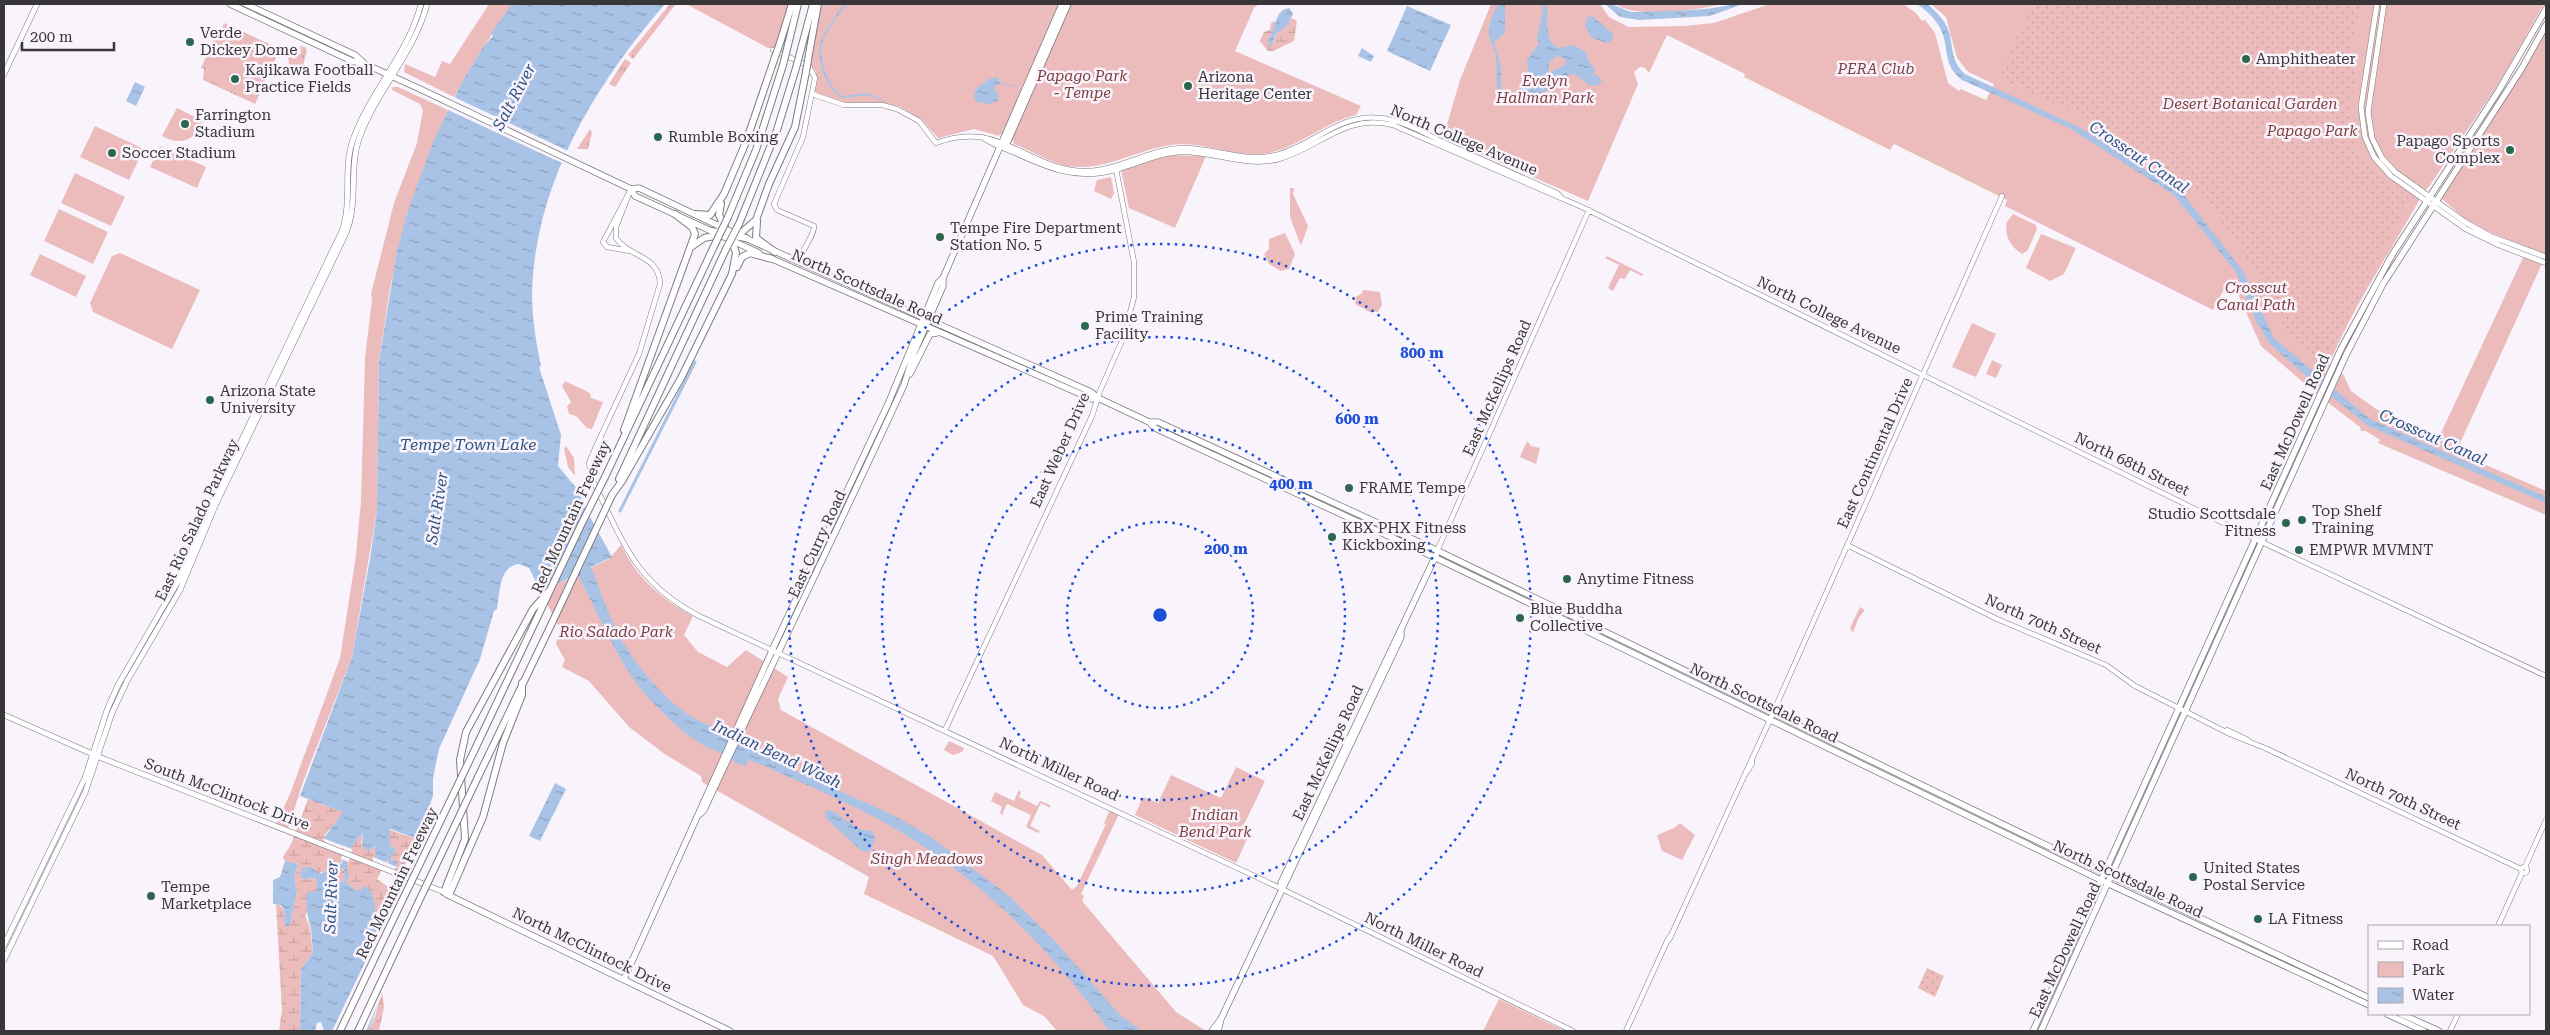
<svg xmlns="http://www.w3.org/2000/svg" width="2550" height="1035" font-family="'Roboto Serif',serif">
  <defs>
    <pattern id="grass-tufts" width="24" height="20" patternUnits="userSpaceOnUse" patternTransform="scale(1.25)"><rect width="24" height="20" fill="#ecbcbc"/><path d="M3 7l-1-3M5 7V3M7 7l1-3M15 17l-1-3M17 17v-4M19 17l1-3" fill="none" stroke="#cba2a2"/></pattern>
    <pattern id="wetland-marsh" width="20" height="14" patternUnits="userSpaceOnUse" patternTransform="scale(1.25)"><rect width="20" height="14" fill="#ecbcbc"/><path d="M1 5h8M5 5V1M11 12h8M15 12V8" fill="none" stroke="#cba2a2"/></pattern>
    <pattern id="garden-dots" width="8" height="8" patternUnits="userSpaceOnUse" patternTransform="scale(1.25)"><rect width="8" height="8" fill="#ecbcbc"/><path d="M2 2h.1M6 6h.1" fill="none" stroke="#cba2a2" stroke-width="1.8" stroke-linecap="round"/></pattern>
    <pattern id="water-ripples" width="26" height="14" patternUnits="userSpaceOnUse" patternTransform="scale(1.25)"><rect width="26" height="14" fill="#a9c3e7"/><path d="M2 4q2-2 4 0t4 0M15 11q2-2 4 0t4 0" fill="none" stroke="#8b9fbc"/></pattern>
  </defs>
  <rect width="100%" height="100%" fill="#f9f4fc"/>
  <!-- grass -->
  <path fill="url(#grass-tufts)" d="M670,4H676L633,59L628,55Z
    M224,23L280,49L255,104L203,80L204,69L201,68L218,29L221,30Z
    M300,46L305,47L307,50L303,66L290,71L288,56L294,59L301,53Z
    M625,59L631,63L615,87L609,84Z
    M590,129L592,133L588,149H577Z"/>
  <!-- wetland -->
  <path fill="url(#wetland-marsh)" d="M1292,18L1297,21L1294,41L1273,51H1268L1260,41L1264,32L1270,30L1271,23L1275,21L1273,44L1277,32Z
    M308,799L344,812L324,836L338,847L347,846C344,856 340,864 337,873L341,867L345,872L344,881L336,885L332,884L325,871L303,879L314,878L317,880L318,887L305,916C312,927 311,940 313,953L301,969L300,1031H279L282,1010L276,904C286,907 285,915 285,924H290L297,891L294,878L298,864L285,861L283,857L291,844Z
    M390,830L414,838C414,850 408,862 399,871L382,870L377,879L393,890L394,893L378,925L361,891L355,890L346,882L349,877C343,858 351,845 363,833L361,844L377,848L375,861L388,859L387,862L395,867V860H390L393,849L390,846Z
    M382,988L384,1007L379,1031H368L375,1017Z"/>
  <!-- park -->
  <path fill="#ecbcbc" d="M489,4H512L477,57L454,97L404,72L405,64L435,77L442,61L450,64Z
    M686,4H789L775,48H768Z
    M822,4H1259L1254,8L1235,51L1361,106L1356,115C1326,122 1303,144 1273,152C1243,160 1212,144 1182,144C1142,145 1107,173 1067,166C1049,162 1031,151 1014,144L1013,140L1000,134L999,136L974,129L938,138L922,120L899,106L882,103H845L815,92L816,72L810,63Z
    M1491,4H1600L1609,17L1629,27L1684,26L1714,23L1770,4H1903L1916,13L1922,21L1925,20L1935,33L1948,83L1959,91L1961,89L1986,100L1994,84L1968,72L1957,58L1946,17L1931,4H2544L2499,83L2428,188L2425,190C2394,247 2354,303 2329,365L2343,374L2351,391L2376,409L2439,437L2528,247L2484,230L2469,222L2441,198L2524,70L2546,31V255L2456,452L2546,491V515L2378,443L2380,440L2366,431H2361L2360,427L2318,395L2261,346L2237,292L2229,280L2213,310L2005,206L2007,200L1999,196L1894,144L1890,150L1744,77L1745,74L1667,35L1649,73L1645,68L1640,67L1634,72L1638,84L1588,201L1443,138L1460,80Z
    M1616,4H1722C1698,10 1635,19 1616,4Z
    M230,30L276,52L267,72L220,51Z
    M217,58L263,79L253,100L207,78Z
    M393,87H398L448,110L407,213L390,288L379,361L377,510L352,657L303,782L288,829L276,824L290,794L340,658L356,555L361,501L365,358L372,300L371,294L394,203L417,143L423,110L420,104L392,90Z
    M177,108L203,121C195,141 180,146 162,136Z
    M95,126L144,149L129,180L80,157Z
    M160,146L206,167L197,188L150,167Z
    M1169,155L1206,156L1175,228L1129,208L1121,170Z
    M75,173L125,197L111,226L61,203Z
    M1111,177L1114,193L1111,199L1094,191L1097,180Z
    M1290,188H1294L1293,194L1308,226L1301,246L1290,217Z
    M59,209L108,232L93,264L44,241Z
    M2013,214L2036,225L2037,229L2028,250L2022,254C2010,246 2004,236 2007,222Z
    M1285,233L1295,254L1289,269L1281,271L1269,264L1264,254L1269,249V239Z
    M2041,234L2076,248L2064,274L2050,281L2026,268Z
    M120,253L200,290L172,349L93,312L90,303L112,256Z
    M40,254L86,276L76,297L30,275Z
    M1607,256L1643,274L1642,276L1630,270L1625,279L1620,278L1613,291L1608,288L1619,265L1605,258Z
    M1363,290L1380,292L1382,305L1378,312H1370L1355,304L1356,297L1362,293Z
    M1972,323L1996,334L1976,377L1952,367Z
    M1992,360L2002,365L1996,378L1986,374Z
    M565,381L590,393L591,398L603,402L592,429L587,428L576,416L569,414L567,407L571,402L562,386Z
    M1527,441L1531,446L1540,448L1536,464L1520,457Z
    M566,446L574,458L575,476L568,467L564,449Z
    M621,545C637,578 661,599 693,616L684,635L698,652L727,667L746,650L788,677L778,699L781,710L1042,855L1072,890L1077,886L1106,824L1104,823L1111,807L1120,812L1081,894L1084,896L1082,901L1176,1012L1206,1031H1057L1044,1016L1023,1005L993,956L864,894L869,877L702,782L701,776L666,755L629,727L589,681L562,667L565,660L556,644L560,629L541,592L609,559Z
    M1860,607L1865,610L1858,619L1853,633L1850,628Z
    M949,741L964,748L962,752L953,755L944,750Z
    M1236,767L1265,781L1241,831L1249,835L1236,863L1135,815L1143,797L1158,803L1171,775L1221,798Z
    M1019,790L1021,792L1019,797L1037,806L1040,801L1050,805V808L1041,803L1030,826L1040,831L1038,833L1026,827L1031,815L1007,804L1003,812L1004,815L1000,813L1002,807L991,801L995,792L1014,801Z
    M1680,823L1695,835L1682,860L1662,851L1657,835L1674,828Z
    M1499,999L1565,1031H1483Z"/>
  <!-- garden -->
  <path fill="url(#garden-dots)" d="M2033,4H2363L2353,32V40L2347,53V57L2356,68L2350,110L2354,153L2410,198L2325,362C2311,354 2290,339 2283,323C2274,305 2274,291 2259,276L2209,204L2192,186L2167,174L2119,136L2087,120L2078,111L2050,102L1998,77Z
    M1927,968L1944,976L1935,997L1918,988Z"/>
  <!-- water -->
  <path fill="url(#water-ripples)" fill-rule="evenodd" d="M512,4H665C599,80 541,173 533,276C530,306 535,337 541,366L539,367L561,435L558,466L579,491L584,506L612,557L591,567C602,595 612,627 629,652C647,679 689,728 723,727C731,736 737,741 749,738L757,742L754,749L780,764L895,816L931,837L1009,896L1054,940L1120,1015L1142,1031H1109C1049,945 972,871 880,820C841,799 800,782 760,764L748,760L746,766L735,763C730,754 718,752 709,748C690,740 673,722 658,708C620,672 602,619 577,574L541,592L529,568L519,564C499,566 500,593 497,609L494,611L480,659L439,749L433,778V796L428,810L434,820L424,841L390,829V846L396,849L390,860L398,861L395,867L388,865V859L384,865L375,861V846L368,851L362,846L363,833C351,845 343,858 349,877L346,882L355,890H361L363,886C377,891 374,907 376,919C377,928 385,935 387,944C390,964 377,1013 368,1031H324L321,1022L317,1023L315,1031H300L301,969L313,953C312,945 312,930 310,925C306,910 306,908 307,892L316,891L317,880L314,878L303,879L300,876L302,868L311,867L320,874L326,871L334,885L344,881L345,872L342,868H339L335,875L333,868L342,863L347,846L338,847L324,838L343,812L300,796L352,657L370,559L377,510L379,361L397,251L407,213L433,142L462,82L483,47L493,36L491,33Z
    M843,4H846C839,15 830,26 824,38C816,53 827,86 842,96L868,93L886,102L867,95L842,98C825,88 814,56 822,38C828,26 837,15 843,4Z
    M1498,4H1505V33L1494,42L1501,67V87L1506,96L1511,97L1518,95L1528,69L1527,60L1539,43L1537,39L1543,8L1542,4L1547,6C1548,20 1544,42 1559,48L1573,45L1586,52L1589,62L1595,68L1593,75H1598L1602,82C1588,94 1582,73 1570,74L1545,92L1525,96L1513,104C1491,104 1498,71 1496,57C1494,48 1488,39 1489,30C1489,22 1495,11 1498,4ZM1557,56L1565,59L1566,64L1549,73V63Z
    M1605,4C1616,3 1623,11 1634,12C1657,11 1681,11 1704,9C1718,8 1729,4 1743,4L1710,16L1639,20L1620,17Z
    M1917,4H1927C1937,12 1947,22 1950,35C1953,51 1952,62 1965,74L2081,128L2183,194L2243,271L2274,338L2370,419L2546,497V503L2368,426L2299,370L2269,343L2256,321L2236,272L2174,195L2069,128L1962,80C1942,64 1950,50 1941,30C1936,19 1927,11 1917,4Z
    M1407,6L1451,25L1430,71L1387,51Z
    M1289,8L1293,13C1291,20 1285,30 1277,32L1271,47L1267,40C1278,31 1272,11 1289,8Z
    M1588,16L1594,17L1613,34V40L1607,43L1592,38L1585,27Z
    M1362,48L1374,56L1371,62L1358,56Z
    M997,77L1001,84L996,85L994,88L999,96L998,101L989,104L977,102L974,97L976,89L989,79Z
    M135,82L145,87L136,106L126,101Z
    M555,783L566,789L540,841L529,836Z
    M827,810L832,811L859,829L871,831L876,838L871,850L865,852L860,850L827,819L825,815Z
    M285,861L298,864L294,878L297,891L290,925L288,927L285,925L284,910L281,905L273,904V880L280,877Z"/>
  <!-- pier -->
  <path fill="#f9f4fc" d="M452,96L570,152L564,164L446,109Z
    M434,816L436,821L426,842L422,843Z
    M322,838L352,849L349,862L341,859L344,848L337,849L329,846Z
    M373,857L397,867L393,870L373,862Z
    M382,927L389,944L385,988L366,1031H332Z"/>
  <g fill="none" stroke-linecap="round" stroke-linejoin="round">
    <!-- stream -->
    <path stroke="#a9c3e7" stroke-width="1" d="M1001,84L1016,86"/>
    <!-- canal -->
    <path stroke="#a9c3e7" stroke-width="3" d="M620,511L695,362"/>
    <!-- tertiary casing -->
    <g stroke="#7f7981" stroke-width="5.5">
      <path id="tertiary" d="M773,50L809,66L815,78L803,137L774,204L777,210L814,226C815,234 801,253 797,262
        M812,94L844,105H882L897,109L919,121L936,143C1001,118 1029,172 1087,171C1120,170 1149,149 1182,148C1214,147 1244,163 1276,155C1313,146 1339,113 1380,118C1402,120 1424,133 1443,142C1481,159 1519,176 1557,193L1561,197
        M982,137C991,144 1003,148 1013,152C1048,168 1077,181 1115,170C1137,164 1158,153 1181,152C1214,151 1246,168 1279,159C1321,147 1345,113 1393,125L1584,208L2266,544L2546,676
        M631,189L616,227V238C629,258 659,254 660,284L639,354L594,451L589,463L592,479C623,541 634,582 699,616L1282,889L1573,1031
        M630,251L607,247L603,242L630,191
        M1847,545L1997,619L2106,665L2135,686L2230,734L2265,748L2521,869
        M1437,551L1589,210
        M945,730L1092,416L1100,391L1124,336L1134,297V262L1116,169
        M2227,730L2248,740
        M1746,773L1752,764V759
        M2521 870a3 3 0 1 1 6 0a3 3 0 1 1-6 0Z
        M2525,867L2546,820
        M2498,926L2522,873
        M1669,940L1768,724L2002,196
        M1626,1031L1669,937
        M2450,1031L2458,1014"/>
    </g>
    <!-- secondary casing -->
    <g stroke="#7f7981" stroke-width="6">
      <path id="secondary" d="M2377,4L2361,107L2365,137L2374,157L2391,176L2466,229L2499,245L2546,263
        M2384,4L2368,112L2372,138L2382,158L2395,172L2465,222L2490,236L2546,257
        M4,74L37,4
        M4,715L104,759L444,892
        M4,945L85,778L107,710L118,685L180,578L211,504L342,231C353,200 342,167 354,137C371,91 409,52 421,4
        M4,960L85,793L112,713L127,681L180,590L215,506L346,233C359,201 348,168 360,136C377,90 415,52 427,4"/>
    </g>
    <!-- primary casing -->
    <g stroke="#7f7981" stroke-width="7">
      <path id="primary" d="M230,4L352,61L365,64L420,89L631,189L635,196L759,253
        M246,4L355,55L364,63
        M1002,147L1008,141L1068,4
        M631,189L639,188L734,233
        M743,237L1091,392L1098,398L1149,422H1158L1432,548L2027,836L2369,998
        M770,258L1092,399L1098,398
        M910,374L930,334L937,333
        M1149,422L1155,428L1434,557L2109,884L2369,1005
        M699,815L704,810C770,668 839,527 904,385L914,353L943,286V278L1062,4
        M1282,889L1281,883L1436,555
        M446,894L730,1031
        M624,979L775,644L888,404L938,283L943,278
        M2387,1014L2424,1031
        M2401,1014L2439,1031
        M1212,1031L1221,1019L1401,637V629
        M1218,1031L1221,1019
        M2033,1031L2341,349L2392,255L2499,90L2546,9
        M2041,1031L2346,355L2383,284L2522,68L2546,25"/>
    </g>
    <!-- motorway casing -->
    <g stroke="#7f7981" stroke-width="8">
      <path id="motorway" d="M780,43L792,4
        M788,45L798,4
        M801,49L813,4
        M809,54L818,4
        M721,204L719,215L725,227
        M695,214L710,215L724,194L746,142L775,57
        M728,217L756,150L783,65
        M757,221L756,238L775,252
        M739,224L777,130L796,68
        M712,231L726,234L742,232L756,220L769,184L795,127L806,72
        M733,236L746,238
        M691,247L704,238L720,235
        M737,267L742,257L750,253L772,259
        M624,430L695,234L692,227L675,214
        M605,477L716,242
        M619,479L726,249
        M612,495L622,481L681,378L732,274L736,253L732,241L718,225
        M476,747L580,527
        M478,777L551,625
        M444,892L465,839L460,760L466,732L533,609L550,590
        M449,895L483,817L503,743L522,695V683
        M340,1031L377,953
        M358,1031L418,903"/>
    </g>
    <!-- tertiary -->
    <use href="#tertiary" stroke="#fff" stroke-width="4.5"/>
    <!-- secondary -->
    <use href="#secondary" stroke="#fff" stroke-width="5"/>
    <!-- primary -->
    <use href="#primary" stroke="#fff" stroke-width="5.5"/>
    <!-- motorway -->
    <use href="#motorway" stroke="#fff" stroke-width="6"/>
    <!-- motorway-bridge casing -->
    <g stroke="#7f7981" stroke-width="8" stroke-linecap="butt">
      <path id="motorway-bridge" d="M775,57L780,43
        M783,65L788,45
        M796,68L801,49
        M806,72L809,54
        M716,242L728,217
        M726,249L739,224
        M580,527L605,477
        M551,625L612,495
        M418,903L478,777
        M377,953L476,747"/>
    </g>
    <!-- motorway-bridge -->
    <use href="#motorway-bridge" stroke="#fff" stroke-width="6"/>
  </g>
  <!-- distance rings -->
  <g fill="none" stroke="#1d4ed8" stroke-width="2.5" stroke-dasharray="2.5 5">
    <circle cx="1160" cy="615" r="93"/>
    <circle cx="1160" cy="615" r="185"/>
    <circle cx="1160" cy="615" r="278"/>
    <circle cx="1160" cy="615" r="371"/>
  </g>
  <!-- markers -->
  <g fill="#2d664f" stroke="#f9f4fc" stroke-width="2">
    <circle cx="190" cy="42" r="5"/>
    <circle cx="2246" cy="59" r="5"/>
    <circle cx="235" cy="79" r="5"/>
    <circle cx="1188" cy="86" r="5"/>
    <circle cx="185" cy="124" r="5"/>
    <circle cx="658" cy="137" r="5"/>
    <circle cx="2510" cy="150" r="5"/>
    <circle cx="112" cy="153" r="5"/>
    <circle cx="940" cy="237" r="5"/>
    <circle cx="1085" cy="326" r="5"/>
    <circle cx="210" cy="400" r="5"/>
    <circle cx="1349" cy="488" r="5"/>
    <circle cx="2302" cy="520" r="5"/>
    <circle cx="2286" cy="523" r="5"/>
    <circle cx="1332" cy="537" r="5"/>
    <circle cx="2299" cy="550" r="5"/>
    <circle cx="1567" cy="579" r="5"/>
    <circle cx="1520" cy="618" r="5"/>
    <circle cx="2193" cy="877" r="5"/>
    <circle cx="151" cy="896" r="5"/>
    <circle cx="2258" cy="919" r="5"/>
  </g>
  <g text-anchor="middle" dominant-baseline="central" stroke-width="5" stroke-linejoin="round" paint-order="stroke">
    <!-- poi labels -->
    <g font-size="15" fill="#383639" stroke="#f9f4fc" text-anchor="start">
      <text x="200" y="33">Verde<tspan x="200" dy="17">Dickey Dome</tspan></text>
      <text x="2256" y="59">Amphitheater</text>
      <text x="245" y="70">Kajikawa Football<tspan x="245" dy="17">Practice Fields</tspan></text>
      <text x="1198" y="77">Arizona<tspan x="1198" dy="17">Heritage Center</tspan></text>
      <text x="195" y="115">Farrington<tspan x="195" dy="17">Stadium</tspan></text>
      <text x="668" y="137">Rumble Boxing</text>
      <text x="2500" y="141" text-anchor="end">Papago Sports<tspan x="2500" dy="17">Complex</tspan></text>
      <text x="122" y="153">Soccer Stadium</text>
      <text x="950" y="228">Tempe Fire Department<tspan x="950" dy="17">Station No. 5</tspan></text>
      <text x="1095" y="317">Prime Training<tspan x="1095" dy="17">Facility</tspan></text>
      <text x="220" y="391">Arizona State<tspan x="220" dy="17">University</tspan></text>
      <text x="1359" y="488">FRAME Tempe</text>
      <text x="2312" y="511">Top Shelf<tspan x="2312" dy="17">Training</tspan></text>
      <text x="2276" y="514" text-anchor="end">Studio Scottsdale<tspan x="2276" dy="17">Fitness</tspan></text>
      <text x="1342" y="528">KBX PHX Fitness<tspan x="1342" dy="17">Kickboxing</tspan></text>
      <text x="2309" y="550">EMPWR MVMNT</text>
      <text x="1577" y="579">Anytime Fitness</text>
      <text x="1530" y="609">Blue Buddha<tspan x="1530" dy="17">Collective</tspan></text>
      <text x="2203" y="868">United States<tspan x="2203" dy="17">Postal Service</tspan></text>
      <text x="161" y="887">Tempe<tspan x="161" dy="17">Marketplace</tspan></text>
      <text x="2268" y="919">LA Fitness</text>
    </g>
    <!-- park labels -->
    <g font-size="15" font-style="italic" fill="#7f3f41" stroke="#f9f4fc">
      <text x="1876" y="69">PERA Club</text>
      <text x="1082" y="76">Papago Park<tspan x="1082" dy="17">- Tempe</tspan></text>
      <text x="1545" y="81">Evelyn<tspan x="1545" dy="17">Hallman Park</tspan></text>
      <text x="2250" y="104">Desert Botanical Garden</text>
      <text x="2312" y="131">Papago Park</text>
      <text x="2256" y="288">Crosscut<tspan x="2256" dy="17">Canal Path</tspan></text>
      <text x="616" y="632">Rio Salado Park</text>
      <text x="1215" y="815">Indian<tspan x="1215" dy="17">Bend Park</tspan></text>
      <text x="927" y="859">Singh Meadows</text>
    </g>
    <!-- street labels -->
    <g font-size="15" fill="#383639" stroke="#f9f4fc">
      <text transform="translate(1464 140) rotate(23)">North College Avenue</text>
      <text transform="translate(867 287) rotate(24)">North Scottsdale Road</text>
      <text transform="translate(1829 315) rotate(26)">North College Avenue</text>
      <text transform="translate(1497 388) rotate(-66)">East McKellips Road</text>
      <text transform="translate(2295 422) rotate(-66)">East McDowell Road</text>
      <text transform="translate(1060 450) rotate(-66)">East Weber Drive</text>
      <text transform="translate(1875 453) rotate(-66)">East Continental Drive</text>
      <text transform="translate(2132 464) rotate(26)">North 68th Street</text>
      <text transform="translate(571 517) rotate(-65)">Red Mountain Freeway</text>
      <text transform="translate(197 520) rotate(-65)">East Rio Salado Parkway</text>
      <text transform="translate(817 544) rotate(-65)">East Curry Road</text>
      <text transform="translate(2043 624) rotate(24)">North 70th Street</text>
      <text transform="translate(1764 703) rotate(26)">North Scottsdale Road</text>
      <text transform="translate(1328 753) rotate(-65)">East McKellips Road</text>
      <text transform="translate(1059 769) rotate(25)">North Miller Road</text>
      <text transform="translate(227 794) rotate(21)">South McClintock Drive</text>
      <text transform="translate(2403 799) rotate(25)">North 70th Street</text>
      <text transform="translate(2128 879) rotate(25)">North Scottsdale Road</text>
      <text transform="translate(397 883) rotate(-64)">Red Mountain Freeway</text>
      <text transform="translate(1424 945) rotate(26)">North Miller Road</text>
      <text transform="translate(592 950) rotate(26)">North McClintock Drive</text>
      <text transform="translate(2065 950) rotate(-65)">East McDowell Road</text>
    </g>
    <!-- water labels -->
    <g font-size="16" font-style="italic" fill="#2f5281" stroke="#f9f4fc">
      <text transform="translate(514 97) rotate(-62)">Salt River</text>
      <text transform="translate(2139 157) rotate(34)">Crosscut Canal</text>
      <text transform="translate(2433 437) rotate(24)">Crosscut Canal</text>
      <text x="468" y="444">Tempe Town Lake</text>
      <text transform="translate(437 508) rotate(-81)">Salt River</text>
      <text transform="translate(777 754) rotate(25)">Indian Bend Wash</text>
      <text transform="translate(331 897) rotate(-88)">Salt River</text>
    </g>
  </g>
  <circle cx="1160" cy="615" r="8" fill="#1d4ed8" stroke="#f9f4fc" stroke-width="2.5"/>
  <g font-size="15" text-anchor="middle" font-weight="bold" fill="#1d4ed8" stroke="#f9f4fc" stroke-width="5" stroke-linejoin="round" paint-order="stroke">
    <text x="1422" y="358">800 m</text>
    <text x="1357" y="424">600 m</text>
    <text x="1291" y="489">400 m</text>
    <text x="1226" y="554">200 m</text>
  </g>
  <!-- border -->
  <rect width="2550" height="1035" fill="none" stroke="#383639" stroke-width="10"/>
  <!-- legend -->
  <rect x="2368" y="925" width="162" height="90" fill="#f9f4fc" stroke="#aca8ae"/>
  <rect x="2378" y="941" width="25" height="8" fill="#ffffff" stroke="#aca8ae"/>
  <text x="2412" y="950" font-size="15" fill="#383639">Road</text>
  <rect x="2378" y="962" width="25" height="15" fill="#ecbcbc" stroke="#aca8ae"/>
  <text x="2412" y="975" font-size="15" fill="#383639">Park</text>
  <rect x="2378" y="988" width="25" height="15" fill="url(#water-ripples)" stroke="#aca8ae"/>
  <text x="2412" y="1000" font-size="15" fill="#383639">Water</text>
  <!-- scale -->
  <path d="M22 42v8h92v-8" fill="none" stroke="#383639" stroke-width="2.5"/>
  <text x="30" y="42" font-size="15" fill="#383639" stroke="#f9f4fc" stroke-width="4" paint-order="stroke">200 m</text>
</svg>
